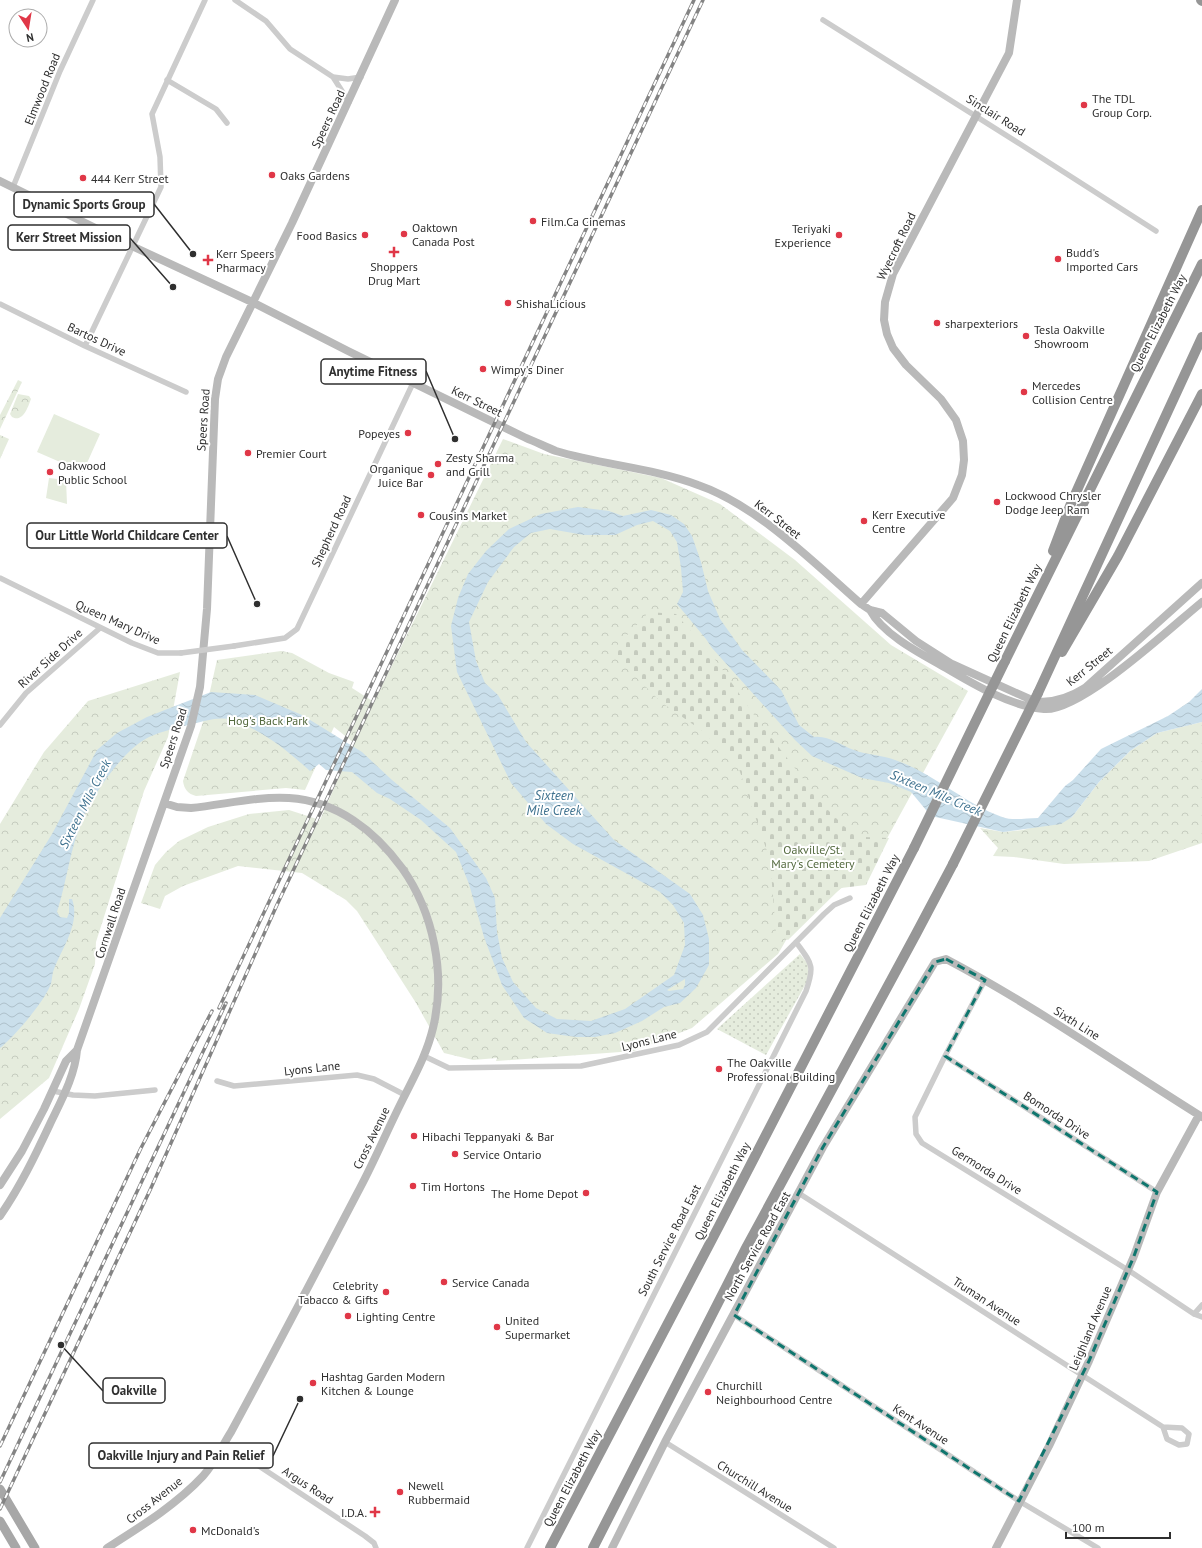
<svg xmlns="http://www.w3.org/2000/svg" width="1202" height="1548" font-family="'PT Sans',sans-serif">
  <defs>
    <pattern id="grass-dots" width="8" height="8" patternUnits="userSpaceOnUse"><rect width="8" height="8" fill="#e5ecdd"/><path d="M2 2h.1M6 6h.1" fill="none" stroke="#c5cbbe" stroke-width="1.8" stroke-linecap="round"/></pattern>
    <pattern id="forest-crowns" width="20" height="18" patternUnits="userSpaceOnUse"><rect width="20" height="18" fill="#e5ecdd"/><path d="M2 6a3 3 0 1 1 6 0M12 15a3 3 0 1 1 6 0" fill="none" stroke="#c5cbbe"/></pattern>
    <pattern id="cemetery-stones" width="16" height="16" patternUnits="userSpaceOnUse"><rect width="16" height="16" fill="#e5ecdd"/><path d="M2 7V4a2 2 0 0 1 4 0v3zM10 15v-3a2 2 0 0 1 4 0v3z" fill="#c5cbbe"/></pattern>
    <pattern id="water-waves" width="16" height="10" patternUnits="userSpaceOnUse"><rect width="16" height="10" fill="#cadfeb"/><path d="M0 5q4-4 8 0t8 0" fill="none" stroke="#aec0ca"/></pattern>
  </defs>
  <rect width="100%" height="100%" fill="#fff"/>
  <!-- grass -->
  <path fill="url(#grass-dots)" d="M800,954L808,964V980L766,1055L717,1029Z"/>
  <!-- forest -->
  <path fill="url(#forest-crowns)" d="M18,380L22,382L0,429V415Z
    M18,394L29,396L31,399C28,407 23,423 12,417L10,414Z
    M0,435L9,439L0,459Z
    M503,439L544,454L661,478L720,504L795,560L891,645L968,691L873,864L796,923L778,954L692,1028L634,1051L496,1061L497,1058L473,1060L444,1053L416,1003L357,911L346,900L302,873L238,866L183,886L165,896L160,909L141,903L155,865L166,852L179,841L208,827L249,814L289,810L320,820L354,743L334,727L305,790L286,788L196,796C188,794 184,789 183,781L203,722L217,660L281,651L292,653L329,673L354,682L352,688L374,702Z
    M180,672L168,737L144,791L96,942L95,964L79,1009L49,1078L0,1119V824L44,752L88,701Z
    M1202,722V843L1149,861L1064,864L1014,857L993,856L998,848L980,828L1003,832L1023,830L1072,817L1099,782L1130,751L1157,733Z"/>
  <!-- cemetery -->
  <path fill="url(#cemetery-stones)" d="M649,612L676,614L717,662L759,722L825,807L845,827L864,837L889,838L866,885L841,888L788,940L776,933L770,860L738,766L701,730L661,702L611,652Z"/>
  <!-- pitch -->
  <path fill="#e5ecdd" d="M54,414L100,434L83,472L37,452Z
    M49,478L66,480L67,504L46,498Z"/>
  <!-- water -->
  <path fill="url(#water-waves)" fill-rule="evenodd" d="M578,507L609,511L623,516L651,510L671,515L684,524L692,536L701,562L708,591L720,619L742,650L781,690L799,725L814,737C828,735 840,745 854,750C867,755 882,755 895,760C933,773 964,803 1002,817C1013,821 1026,818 1038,818L1065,786L1073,780L1101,749L1168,716L1189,702L1202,689V722L1157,733L1130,751L1099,782L1072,817L1061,824L1003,832L931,816L911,792L889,783L862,778L812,756L795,740L712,648L706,639L677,604L683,592L681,568L677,542L670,531L653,521L637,525L615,535H584L550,529L531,533L514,547L488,582L469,622L476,661L485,683L498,695L526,742L614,840L690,894L703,915L709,939V965L696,988L680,1003L664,1007L642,1021L615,1033L595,1037H576L547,1033L524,1018L502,985L484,937L469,884L456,852L421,820L390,799L377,793L352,772L326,770L319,764L310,771C287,750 262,730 232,720C220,716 204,721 193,724C178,727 163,731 149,737C123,750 95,792 83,818C70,848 67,881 57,912L60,917L67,918L69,913V899H72C81,924 61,949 53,972C52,976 52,982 50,986C43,1003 14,1037 0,1048V918L52,834L97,750L117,733L147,717L211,692L255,695L302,715L362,752L392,780L450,828L486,878L495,898L497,932L502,958L513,982L536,1008L557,1019L591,1021L625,1009L674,975L685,945L684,923L673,905L660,892L573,844L546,824L511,783L457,672L451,626L458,598L468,574L486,551L509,529L541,514ZM685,979V985L683,989L669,991L667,990Z"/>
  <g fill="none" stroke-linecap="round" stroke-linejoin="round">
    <!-- street -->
    <path stroke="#ccc" stroke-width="5.5" d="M235,0L266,21L290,49L333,77L348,79L361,77
      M823,20L1020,144L1156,231
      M333,77L349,102
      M167,80L216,109L227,123
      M13,187L60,71L93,0
      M0,304L85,346L186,392
      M85,346L161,187L160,157L152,114L205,0
      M0,578L132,643L158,653H181
      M234,646L285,638L297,629L413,383
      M0,725L26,693L100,628
      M985,980L945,1056L915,1117L916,1134L922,1143L1128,1270L1194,1314L1202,1317
      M424,1056L449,1068L581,1066L679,1045L707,1032L824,914L834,905L850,898
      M945,1056L1157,1192
      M217,1081L234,1086L357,1075L374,1079L405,1095
      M53,1091L73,1095L95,1096L155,1090
      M800,1194L1163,1427L1182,1428L1189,1434L1187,1444L1179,1445L1167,1439L1163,1427
      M1194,1314L1202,1305
      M734,1315L1019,1501L1098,1548
      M665,1442L834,1548
      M224,1443L365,1536L374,1543L376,1548
      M527,1548L806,991C815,965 812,964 796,942"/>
    <!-- secondary -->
    <path stroke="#b9b9b9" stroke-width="8" d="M0,181L134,247L252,302L348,351L526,438C536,442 546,447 556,451C603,465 652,468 698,485C757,505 814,563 861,604L870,610L882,613L916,641L952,664L1034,701C1053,704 1069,698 1085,688L1202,583
      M861,604L953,498L962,475L964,460L963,441L956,420L941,399L906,365L893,348L887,334L884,320L885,302L893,274L1009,53L1017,0
      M870,610C883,635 923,655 946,668C973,684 1012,707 1044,709C1081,712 1171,627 1202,602
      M0,1185L22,1151L44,1109L66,1061L77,1050
      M0,1216C20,1187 35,1156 50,1124C61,1101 75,1076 77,1050L191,726L200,687L207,609L215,399L218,379L226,357L292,223L395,0
      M107,1548C140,1527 176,1505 203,1476C215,1463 222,1446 231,1432C275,1351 317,1270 360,1188C376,1158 389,1126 405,1095C416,1073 427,1053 433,1028C446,975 434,913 402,868C375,831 337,801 289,798C257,796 223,805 191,808L177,807L164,803
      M612,1548L665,1442L823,1147L935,962L946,959C1035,1006 1117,1064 1202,1117
      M996,1548L1049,1446L1089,1361L1134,1256L1157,1192L1199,1115"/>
    <!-- primary -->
    <path stroke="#a7a7a7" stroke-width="9" d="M0,1489L35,1548
      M0,1521L16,1548"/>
    <!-- highway -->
    <path stroke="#969696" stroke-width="10" d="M1201,0L1202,1
      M1053,551L1070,506L1202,210
      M1062,652L1118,556L1202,394
      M1005,661L1202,264
      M1038,693L1202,337
      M550,1548L719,1226L914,848
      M593,1548L745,1250L916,934L953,864"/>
    <!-- rail casing -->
    <g stroke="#848484" stroke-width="3.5">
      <path id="rail" d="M219,1008L694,0
        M0,1446L141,1148L212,1011
        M0,1482L226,1003
        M0,1509L151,1188L276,907L703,0"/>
    </g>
    <!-- rail -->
    <use href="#rail" stroke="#fff" stroke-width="2" stroke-dasharray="6" stroke-linecap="butt"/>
    <!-- street-bridge -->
    <path stroke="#ccc" stroke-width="5.5" d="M181,653L234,646"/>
    <!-- highway-bridge -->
    <path stroke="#969696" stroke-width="10" d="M914,848L1005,661
      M953,864L1038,693"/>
  </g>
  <!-- marked area -->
  <path fill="none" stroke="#0f766e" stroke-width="3" stroke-dasharray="8 5" stroke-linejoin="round" d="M946,959L985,980L945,1056L1157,1192L1134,1256L1089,1361L1019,1501L734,1315L823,1147L935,962Z"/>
  <!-- markers -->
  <g fill="#e03747" stroke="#fff" stroke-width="1.5">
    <circle cx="1084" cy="105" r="4"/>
    <circle cx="272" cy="175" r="4"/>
    <circle cx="83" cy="178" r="4"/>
    <circle cx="533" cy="221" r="4"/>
    <circle cx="404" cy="234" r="4"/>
    <circle cx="365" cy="235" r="4"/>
    <circle cx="839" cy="235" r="4"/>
    <path d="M392 246h4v4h4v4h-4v4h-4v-4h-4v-4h4z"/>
    <circle cx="1058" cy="259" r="4"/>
    <path d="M206 254h4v4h4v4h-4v4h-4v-4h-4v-4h4z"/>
    <circle cx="508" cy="303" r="4"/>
    <circle cx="937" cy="323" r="4"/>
    <circle cx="1026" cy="336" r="4"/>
    <circle cx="483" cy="369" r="4"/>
    <circle cx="1024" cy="392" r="4"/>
    <circle cx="408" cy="433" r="4"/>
    <circle cx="248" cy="453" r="4"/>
    <circle cx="438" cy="464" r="4"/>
    <circle cx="50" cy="472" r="4"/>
    <circle cx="431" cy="475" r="4"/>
    <circle cx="997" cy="502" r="4"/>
    <circle cx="421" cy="515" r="4"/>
    <circle cx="864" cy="521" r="4"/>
    <circle cx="719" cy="1069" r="4"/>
    <circle cx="414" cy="1136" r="4"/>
    <circle cx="455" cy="1154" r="4"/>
    <circle cx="413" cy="1186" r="4"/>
    <circle cx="586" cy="1193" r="4"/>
    <circle cx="444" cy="1282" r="4"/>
    <circle cx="386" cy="1292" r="4"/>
    <circle cx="348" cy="1316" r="4"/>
    <circle cx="497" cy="1327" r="4"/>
    <circle cx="313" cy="1383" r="4"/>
    <circle cx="708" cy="1392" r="4"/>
    <circle cx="400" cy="1492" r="4"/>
    <path d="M373 1506h4v4h4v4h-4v4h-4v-4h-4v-4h4z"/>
    <circle cx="193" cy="1530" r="4"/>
  </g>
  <g text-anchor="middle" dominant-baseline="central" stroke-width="4" stroke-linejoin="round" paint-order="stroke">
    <!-- street labels -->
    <g font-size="12" fill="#2f2f2f" stroke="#fff">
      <text transform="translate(42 89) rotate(-68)">Elmwood Road</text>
      <text transform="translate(996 115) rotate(32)">Sinclair Road</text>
      <text transform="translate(328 119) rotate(-65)">Speers Road</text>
      <text transform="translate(896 246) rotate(-64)">Wyecroft Road</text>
      <text transform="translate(1158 323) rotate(-63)">Queen Elizabeth Way</text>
      <text transform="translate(97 339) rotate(25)">Bartos Drive</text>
      <text transform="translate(477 401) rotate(26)">Kerr Street</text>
      <text transform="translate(203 420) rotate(-86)">Speers Road</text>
      <text transform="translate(778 519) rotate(38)">Kerr Street</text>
      <text transform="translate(331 531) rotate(-65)">Shepherd Road</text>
      <text transform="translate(1014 613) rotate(-64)">Queen Elizabeth Way</text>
      <text transform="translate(118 622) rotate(24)">Queen Mary Drive</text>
      <text transform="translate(50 658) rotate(-42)">River Side Drive</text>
      <text transform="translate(1089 666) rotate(-39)">Kerr Street</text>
      <text transform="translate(173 738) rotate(-72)">Speers Road</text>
      <text transform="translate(871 903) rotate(-63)">Queen Elizabeth Way</text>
      <text transform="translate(110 923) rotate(-72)">Cornwall Road</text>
      <text transform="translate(1077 1023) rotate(32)">Sixth Line</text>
      <text transform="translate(649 1040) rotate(-14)">Lyons Lane</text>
      <text transform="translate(312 1068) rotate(-6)">Lyons Lane</text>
      <text transform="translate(1057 1115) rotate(33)">Bomorda Drive</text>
      <text transform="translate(371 1138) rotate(-64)">Cross Avenue</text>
      <text transform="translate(987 1170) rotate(32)">Germorda Drive</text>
      <text transform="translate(722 1191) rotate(-63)">Queen Elizabeth Way</text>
      <text transform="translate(669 1240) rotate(-63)">South Service Road East</text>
      <text transform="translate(757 1246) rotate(-61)">North Service Road East</text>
      <text transform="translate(987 1301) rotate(33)">Truman Avenue</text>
      <text transform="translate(1090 1328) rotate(-67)">Leighland Avenue</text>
      <text transform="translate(921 1424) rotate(33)">Kent Avenue</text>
      <text transform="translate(572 1478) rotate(-62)">Queen Elizabeth Way</text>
      <text transform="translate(308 1485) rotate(33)">Argus Road</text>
      <text transform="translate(755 1486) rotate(32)">Churchill Avenue</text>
      <text transform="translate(154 1500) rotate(-38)">Cross Avenue</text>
    </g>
    <!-- poi labels -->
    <g font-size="12" fill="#2f2f2f" stroke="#fff" text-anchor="start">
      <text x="1092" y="98">The TDL<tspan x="1092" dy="14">Group Corp.</tspan></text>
      <text x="280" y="175">Oaks Gardens</text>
      <text x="91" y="178">444 Kerr Street</text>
      <text x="541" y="221">Film.Ca Cinemas</text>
      <text x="412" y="227">Oaktown<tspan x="412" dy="14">Canada Post</tspan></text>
      <text x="831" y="228" text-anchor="end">Teriyaki<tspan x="831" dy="14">Experience</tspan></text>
      <text x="357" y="235" text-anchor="end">Food Basics</text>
      <text x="1066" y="252">Budd's<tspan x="1066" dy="14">Imported Cars</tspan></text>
      <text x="216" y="253">Kerr Speers<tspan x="216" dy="14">Pharmacy</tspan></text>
      <text x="394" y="266" text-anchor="middle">Shoppers<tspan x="394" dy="14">Drug Mart</tspan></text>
      <text x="516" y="303">ShishaLicious</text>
      <text x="945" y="323">sharpexteriors</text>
      <text x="1034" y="329">Tesla Oakville<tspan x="1034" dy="14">Showroom</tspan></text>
      <text x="491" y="369">Wimpy's Diner</text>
      <text x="1032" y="385">Mercedes<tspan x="1032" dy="14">Collision Centre</tspan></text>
      <text x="400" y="433" text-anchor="end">Popeyes</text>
      <text x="256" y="453">Premier Court</text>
      <text x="446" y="457">Zesty Sharma<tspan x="446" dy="14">and Grill</tspan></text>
      <text x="58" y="465">Oakwood<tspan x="58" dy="14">Public School</tspan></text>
      <text x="423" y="468" text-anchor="end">Organique<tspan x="423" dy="14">Juice Bar</tspan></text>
      <text x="1005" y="495">Lockwood Chrysler<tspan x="1005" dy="14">Dodge Jeep Ram</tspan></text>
      <text x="872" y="514">Kerr Executive<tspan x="872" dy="14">Centre</tspan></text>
      <text x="429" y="515">Cousins Market</text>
      <text x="727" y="1062">The Oakville<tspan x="727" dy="14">Professional Building</tspan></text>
      <text x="422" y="1136">Hibachi Teppanyaki &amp; Bar</text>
      <text x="463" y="1154">Service Ontario</text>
      <text x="421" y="1186">Tim Hortons</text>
      <text x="578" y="1193" text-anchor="end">The Home Depot</text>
      <text x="452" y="1282">Service Canada</text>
      <text x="378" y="1285" text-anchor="end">Celebrity<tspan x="378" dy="14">Tabacco &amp; Gifts</tspan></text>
      <text x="356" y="1316">Lighting Centre</text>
      <text x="505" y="1320">United<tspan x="505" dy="14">Supermarket</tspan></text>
      <text x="321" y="1376">Hashtag Garden Modern<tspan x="321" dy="14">Kitchen &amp; Lounge</tspan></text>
      <text x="716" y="1385">Churchill<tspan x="716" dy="14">Neighbourhood Centre</tspan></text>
      <text x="408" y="1485">Newell<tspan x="408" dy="14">Rubbermaid</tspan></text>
      <text x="367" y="1512" text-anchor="end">I.D.A.</text>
      <text x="201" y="1530">McDonald's</text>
    </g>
    <!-- park labels -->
    <g font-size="12" fill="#53693e" stroke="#fff">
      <text x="268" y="720">Hog's Back Park</text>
      <text x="813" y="849">Oakville/St.<tspan x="813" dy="14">Mary's Cemetery</tspan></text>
    </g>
    <!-- water labels -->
    <g font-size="13" font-style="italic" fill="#3f728f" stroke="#fff">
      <text transform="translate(936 793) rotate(23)">Sixteen Mile Creek</text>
      <text x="554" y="795">Sixteen<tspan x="554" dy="15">Mile Creek</tspan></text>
      <text transform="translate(85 804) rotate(-63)">Sixteen Mile Creek</text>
    </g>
  </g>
  <!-- callouts -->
  <path fill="none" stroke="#2f2f2f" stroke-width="1.5" d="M193 254L154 204M173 287L130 238M455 439L426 371M257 604L227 536M61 1345L103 1391M300 1399L273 1456"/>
  <g fill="#2f2f2f" stroke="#fff" stroke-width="1.5">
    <circle cx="193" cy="254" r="4"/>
    <circle cx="173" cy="287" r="4"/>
    <circle cx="455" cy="439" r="4"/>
    <circle cx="257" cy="604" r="4"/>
    <circle cx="61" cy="1345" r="4"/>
    <circle cx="300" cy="1399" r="4"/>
  </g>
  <g fill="#fff" stroke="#2f2f2f" stroke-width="1.5">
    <rect x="14" y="192" width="140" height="25" rx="4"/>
    <rect x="8" y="225" width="122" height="25" rx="4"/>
    <rect x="321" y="359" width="105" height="25" rx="4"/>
    <rect x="27" y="523" width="200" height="25" rx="4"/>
    <rect x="103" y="1378" width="62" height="25" rx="4"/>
    <rect x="89" y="1443" width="184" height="25" rx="4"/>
  </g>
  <g font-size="13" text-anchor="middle" font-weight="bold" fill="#2f2f2f">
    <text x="84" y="209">Dynamic Sports Group</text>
    <text x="69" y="242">Kerr Street Mission</text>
    <text x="373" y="376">Anytime Fitness</text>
    <text x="127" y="540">Our Little World Childcare Center</text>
    <text x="134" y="1395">Oakville</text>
    <text x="181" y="1460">Oakville Injury and Pain Relief</text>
  </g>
  <!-- north arrow -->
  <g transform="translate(28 28) rotate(168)"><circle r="19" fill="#ffffff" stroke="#acacac"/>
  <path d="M0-3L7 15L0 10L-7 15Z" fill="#e03747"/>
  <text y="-6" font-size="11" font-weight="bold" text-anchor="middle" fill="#2f2f2f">N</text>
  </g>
  <!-- scale -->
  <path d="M1066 1532v6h104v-6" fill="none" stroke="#2f2f2f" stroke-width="2"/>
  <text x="1072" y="1532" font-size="12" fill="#2f2f2f" stroke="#ffffff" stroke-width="3" paint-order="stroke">100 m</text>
</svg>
